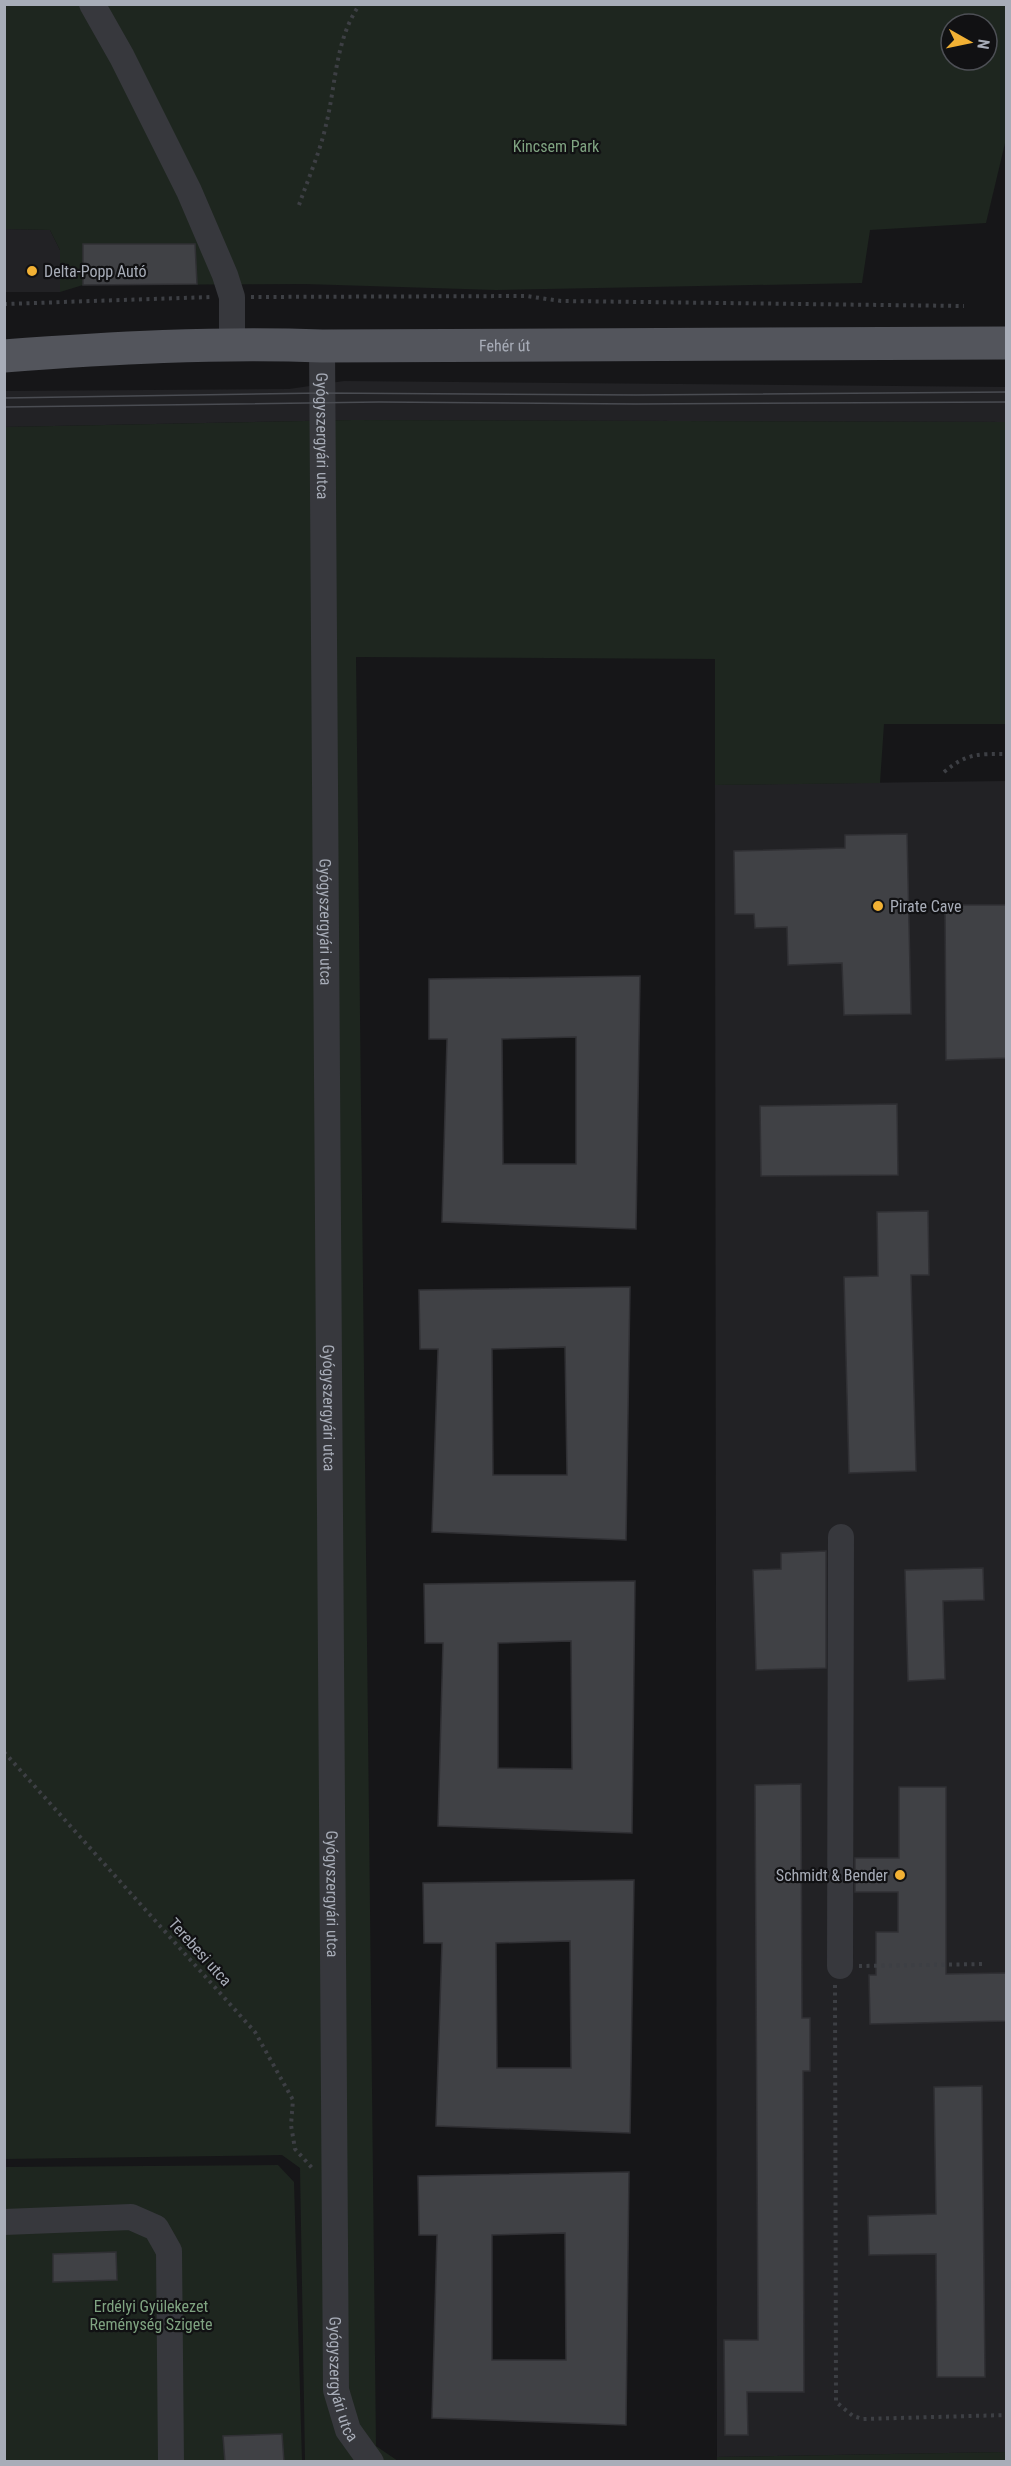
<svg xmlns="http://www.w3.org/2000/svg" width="1011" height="2466" font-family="'Roboto Condensed',sans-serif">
  <rect width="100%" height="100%" fill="#161618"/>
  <!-- built -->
  <path fill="#222225" d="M5,229L50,230L60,250V292H5Z
    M344,381L1006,387V422L353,420L5,427L4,391L289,389Z
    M1006,781V2452L717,2457L715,785Z"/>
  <!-- green -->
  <path fill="#1e261f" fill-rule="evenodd" d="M4,5H1006V139L986,223L870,230L862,283L496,290L305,284L83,285L60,292V250L50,230L5,229ZM951,24H987V60H951Z
    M353,420L1006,422V724H884L880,783L715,785V659L356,657L376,2446L398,2461H305L300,2168L282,2155L5,2159L4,427Z
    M278,2165L294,2182L302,2461H5L4,2167Z
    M1006,2452V2462L717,2461V2457Z"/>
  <!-- building -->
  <path fill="#404145" stroke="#303034" stroke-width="1.5" fill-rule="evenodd" d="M83,244H195L197,284L83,285Z
    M907,834L911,1014L844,1015L842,963L788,965L787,927L755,928L754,914H735L734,851L845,848V835Z
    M945,905H1006V1058L946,1060Z
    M640,976L636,1229L442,1222L447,1039H429V979ZM576,1037V1164H503L502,1039Z
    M897,1104L898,1175L761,1176L760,1106Z
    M928,1211L929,1275H911L916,1471L849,1473L844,1277L878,1276L877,1212Z
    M630,1287L626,1540L432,1532L438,1349H420L419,1290ZM565,1347L567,1475H493L492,1349Z
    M826,1551V1668L756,1670L753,1570L781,1569V1553Z
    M983,1568L984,1600L943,1601L945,1679L908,1681L905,1570Z
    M635,1581L632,1833L438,1826L443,1643H425L424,1584ZM571,1641L572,1769L498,1768V1643Z
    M801,1784L802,2018H810V2071H803L804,2392H747L748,2435H725L724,2340H758L755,1785Z
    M899,1787H946V1974L1006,1973V2021L870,2024L869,1975H876V1932H898V1892H855V1858H899Z
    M634,1880L630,2133L436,2126L442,1943H424L423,1883ZM570,1941L571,2068H497L496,1943Z
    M982,2086L985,2377H937L936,2254L869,2255L868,2216L936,2214L934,2087Z
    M629,2172L626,2425L432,2418L437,2235H419L418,2176ZM565,2233L566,2360H492V2235Z
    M116,2252L117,2280L53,2282V2254Z
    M282,2434L284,2462H225L223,2436Z"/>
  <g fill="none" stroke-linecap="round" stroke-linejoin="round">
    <!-- path -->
    <path stroke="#3d3f44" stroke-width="4" stroke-dasharray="3 4.5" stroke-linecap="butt" d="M299,205C308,179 320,152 326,125C336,85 335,39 360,4
      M251,297L526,296L561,301L964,306
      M4,304L211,297
      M944,772C967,753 978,754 1006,754
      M4,1752L255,2032L293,2100L291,2125L295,2149L313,2169
      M859,1966L985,1964
      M835,1985L836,2402L853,2416L863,2419L1006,2415"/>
    <!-- minor -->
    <g stroke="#37383d" stroke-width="26">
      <path d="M92,4L122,57L189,191L225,275L232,297V344"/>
      <path id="s1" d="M322,346L336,2390L348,2430L371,2462"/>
      <path d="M840,1966L841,1537"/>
      <path d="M4,2222L131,2217L156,2228L169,2251L171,2462"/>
    </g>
    <!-- major -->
    <path stroke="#53555c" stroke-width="33" id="s2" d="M4,356C110,348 216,342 322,346L1006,343"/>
    <!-- tram -->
    <path stroke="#4a4c52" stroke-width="1.5" d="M4,398L321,393L636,395L1006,392
      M4,407L379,402L636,404L1006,402"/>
  </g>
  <!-- markers -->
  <g fill="#f2b134" stroke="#111113" stroke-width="2">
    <circle cx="32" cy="271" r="6"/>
    <circle cx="878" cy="906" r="6"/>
    <circle cx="900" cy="1875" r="6"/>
  </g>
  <g text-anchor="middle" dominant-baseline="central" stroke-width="4.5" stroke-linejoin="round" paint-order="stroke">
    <!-- park labels -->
    <g font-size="16" fill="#7fa381" stroke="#111113">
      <text x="556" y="146">Kincsem Park</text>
      <text x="151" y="2306">Erdélyi Gyülekezet<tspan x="151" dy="18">Reménység Szigete</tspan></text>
    </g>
    <!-- poi labels -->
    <g font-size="16" fill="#a8adb8" stroke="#111113" text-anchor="start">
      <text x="44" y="271">Delta-Popp Autó</text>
      <text x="890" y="906">Pirate Cave</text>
      <text x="888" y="1875" text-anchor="end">Schmidt &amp; Bender</text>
    </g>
    <!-- street labels -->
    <g font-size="16" fill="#a8adb8" stroke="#111113">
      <text stroke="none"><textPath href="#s2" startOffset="501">Fehér út</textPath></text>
      <text stroke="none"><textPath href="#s1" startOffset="90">Gyógyszergyári utca</textPath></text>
      <text stroke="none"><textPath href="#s1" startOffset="576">Gyógyszergyári utca</textPath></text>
      <text stroke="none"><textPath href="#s1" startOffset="1062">Gyógyszergyári utca</textPath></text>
      <text stroke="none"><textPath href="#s1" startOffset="1548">Gyógyszergyári utca</textPath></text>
      <text transform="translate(200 1952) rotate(48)">Terebesi utca</text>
      <text stroke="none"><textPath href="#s1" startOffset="2034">Gyógyszergyári utca</textPath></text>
    </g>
  </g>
  <!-- border -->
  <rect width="1011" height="2466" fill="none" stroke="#a8adb8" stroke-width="12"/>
  <!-- north arrow -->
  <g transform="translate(969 42) rotate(99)"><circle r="28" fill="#111113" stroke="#4d4f55" stroke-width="1.5"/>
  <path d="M0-4.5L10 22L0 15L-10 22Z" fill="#f2b134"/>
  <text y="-9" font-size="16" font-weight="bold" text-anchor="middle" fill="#a8adb8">N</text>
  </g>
</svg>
